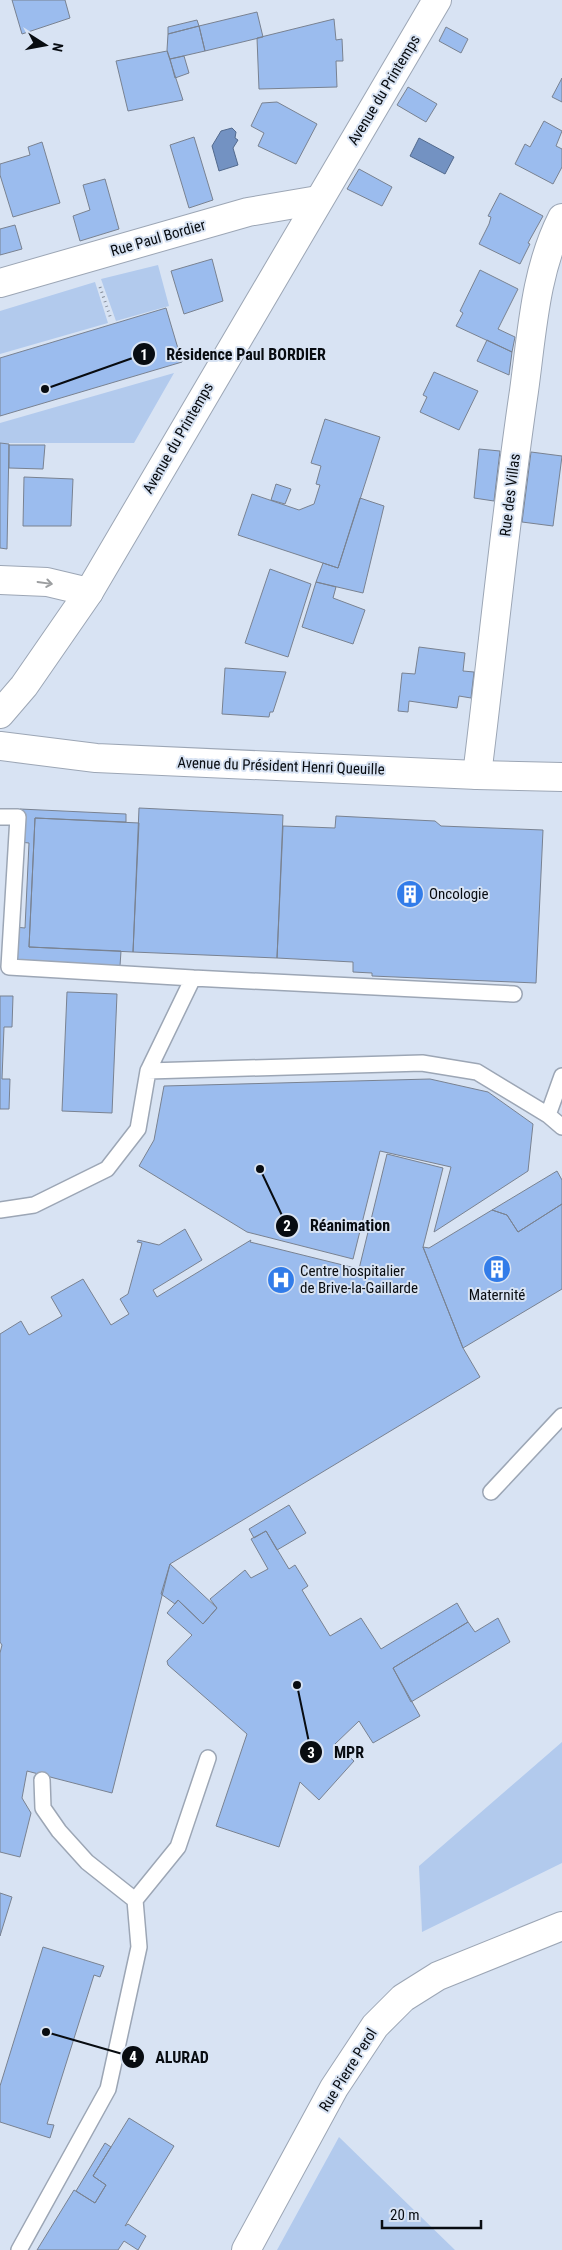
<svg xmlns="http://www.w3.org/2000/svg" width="562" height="2250" font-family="'Roboto Condensed',sans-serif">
  <rect width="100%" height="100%" fill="#d8e3f3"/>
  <!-- green -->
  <path fill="#b2caed" d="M158,265L169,306L116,321L101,279Z
    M95,282L108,323L0,354V311Z
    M174,373L134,443H0V423Z
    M562,1742V1863L422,1932L419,1866Z
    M339,2137L455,2250H277Z"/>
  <!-- water -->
  <path fill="#7392c2" stroke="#536a8d" d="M232,128L236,132L235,138L238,140L233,148L238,165L219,171L212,146L221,131Z
    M419,138L454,157L445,174L410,156Z"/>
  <!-- building -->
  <path fill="#9bbcee" stroke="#798291" d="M12,0H65L70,18L22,34Z
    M257,12L263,37L205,51L199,26Z
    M334,19L336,40L342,39L343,61H336L337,87L259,89L257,38Z
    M197,20L199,26L168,34V27Z
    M199,26L205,51L170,59L167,50L168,34Z
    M446,27L468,39L461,53L439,41Z
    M167,51L183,100L128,111L116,61Z
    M184,56L189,73L175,78L170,59Z
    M562,78V102L552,97Z
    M408,87L437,104L426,122L397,105Z
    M277,102L317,124L296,164L258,146L264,133L251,126L262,103Z
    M544,121L562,131L556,146L562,149V167L553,184L515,164L525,144L530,147Z
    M194,137L213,200L189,208L170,145Z
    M42,142L60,203L13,217L0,175V164L30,155L28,147Z
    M359,169L392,187L382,206L347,189Z
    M105,179L119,229L80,241L73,216L90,210L83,185Z
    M500,193L543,216L528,243L530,244L520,264L479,244L489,224L491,217L488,216Z
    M15,225L22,249L0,255V229Z
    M212,259L223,301L184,314L171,271Z
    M480,270L518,289L498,329L515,337L512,352L456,326L463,313L460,311Z
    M166,308L182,362L0,416V358Z
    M487,340L512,352L509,375L477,361Z
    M434,372L478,391L459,430L420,412L427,397L423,395Z
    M325,419L380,437L338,568L238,535L252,494L299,510L314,504L320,485L316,484L321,466L311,463Z
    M0,443L9,444L7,549L0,548Z
    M9,445H45L43,469L9,468Z
    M479,449L500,451L494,501L474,498Z
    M531,452L562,456L553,526L522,522Z
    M24,477L73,479L71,526H23Z
    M276,484L291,489L285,504L271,500Z
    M360,498L384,506L363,593L316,582L323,563L338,568Z
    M270,569L311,584L288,657L245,643Z
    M316,582L336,587L333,598L365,610L353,644L302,627Z
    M419,647L465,653L463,671L474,672L471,698L459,696L457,708L409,701L408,712L398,711L402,673L415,674Z
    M225,668L286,672L273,712H270L269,717L222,714Z
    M139,808L283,815L277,958L133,952Z
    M20,809L126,814V822L35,818L29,947L121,951L120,966L13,961L15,927L25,928L29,843L19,842Z
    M336,816L435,821L441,826L543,830L536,983L372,976V973L353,972V962L277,958L283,826L335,828Z
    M35,818L139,823L133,952L29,947Z
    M67,992L117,994L112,1113L62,1111Z
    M0,996H13L12,1027H4L2,1079H10L9,1109H0Z
    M430,1079L488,1092L533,1124L528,1171L434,1232L451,1167L380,1151L353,1259L247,1232L139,1166L154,1140L164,1086Z
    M387,1154L443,1168L423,1247L463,1348L480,1377L170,1564L112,1793L27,1771L22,1798L31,1813L20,1857L0,1852V1653L2,1645L0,1642V1334L21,1321L29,1335L62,1316L51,1297L83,1279L111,1325L129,1314L120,1299L128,1294L142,1243L137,1242L138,1240L159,1245L185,1229L202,1260L153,1290L157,1297L251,1240L250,1242L359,1269Z
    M557,1171L562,1180V1204L518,1232L507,1215L492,1210Z
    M562,1204V1289L463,1348L423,1247L429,1248L492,1210L507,1215L518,1232Z
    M289,1505L306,1533L277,1550L266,1531L254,1538L249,1529Z
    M266,1531L289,1569L295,1565L308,1586L302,1590L330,1636L361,1618L381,1649L457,1603L468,1622L393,1668L420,1716L373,1743L359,1721L335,1744L354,1761L319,1800L300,1782L279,1847L216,1826L247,1734L168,1665L167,1661L192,1635L167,1613L178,1600L203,1624L217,1608L210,1599L245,1570L251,1578L268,1569L251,1539Z
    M170,1564L217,1608L203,1624L178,1600L175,1604L161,1594Z
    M498,1618L510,1642L411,1702L393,1668L468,1622L475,1632Z
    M0,1893L12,1897L0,1936Z
    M43,1947L104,1966L100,1977L94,1975L47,2124L54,2125L50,2138L0,2122V2086Z
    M129,2118L174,2146L125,2226L128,2224L146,2236L138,2250L124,2241L118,2250H37L74,2190L95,2203L106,2185L93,2176Z
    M105,2143L111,2147L93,2176L106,2185L95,2203L76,2191Z"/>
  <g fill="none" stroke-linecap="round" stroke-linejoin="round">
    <!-- service casing -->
    <g stroke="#9ca6b5" stroke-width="18">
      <path id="service" d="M0,817H18L9,967L193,978L148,1071
        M193,978L514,994
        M548,1115L562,1076
        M0,1210L34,1205L107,1169L138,1129L148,1071L422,1063L477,1072L548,1115L562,1127
        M491,1492L562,1416
        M42,1780L43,1808L59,1831L87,1862L135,1900
        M19,2250L108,2089L139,1947L135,1900L178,1847L208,1758"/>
    </g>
    <!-- minor casing -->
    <g stroke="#9ca6b5" stroke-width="30">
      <path id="minor" d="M0,283L248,212L318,200
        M0,580L47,582L89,592
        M477,775C493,647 505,519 524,391C532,333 535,271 562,218
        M246,2250L334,2088L375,2026L403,1998L438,1976L562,1926"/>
    </g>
    <!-- tertiary casing -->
    <g stroke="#9ca6b5" stroke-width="30">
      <path id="tertiary" d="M0,714L24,686L89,592L437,0"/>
    </g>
    <!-- secondary casing -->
    <g stroke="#9ca6b5" stroke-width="30">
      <path id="secondary" d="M0,746L96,758L477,775L562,777"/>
    </g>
    <!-- path -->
    <path stroke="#858d99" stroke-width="3" stroke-dasharray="1 4" stroke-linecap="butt" d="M100,287L111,319"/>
    <!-- service -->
    <use href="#service" stroke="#fff" stroke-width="15"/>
    <!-- minor -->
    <use href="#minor" stroke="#fff" stroke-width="28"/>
    <!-- tertiary -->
    <use href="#tertiary" stroke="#fff" stroke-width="28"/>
    <!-- secondary -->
    <use href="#secondary" stroke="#fff" stroke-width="28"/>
  </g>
  <!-- one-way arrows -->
  <defs><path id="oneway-shaft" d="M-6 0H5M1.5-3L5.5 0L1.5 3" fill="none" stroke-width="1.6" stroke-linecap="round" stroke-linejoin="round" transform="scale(1.25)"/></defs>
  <use stroke="#9c9ea0" href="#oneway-shaft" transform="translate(45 583) rotate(8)"/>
  <!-- icons -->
  <defs>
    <g id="building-disc" transform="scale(1.4375)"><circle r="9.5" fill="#327ce9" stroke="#d8e3f3"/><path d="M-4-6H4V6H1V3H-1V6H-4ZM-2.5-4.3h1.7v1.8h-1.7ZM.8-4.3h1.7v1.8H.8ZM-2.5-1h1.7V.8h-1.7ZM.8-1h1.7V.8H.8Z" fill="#fff"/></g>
    <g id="hospital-disc" transform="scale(1.4375)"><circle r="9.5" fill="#327ce9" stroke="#d8e3f3"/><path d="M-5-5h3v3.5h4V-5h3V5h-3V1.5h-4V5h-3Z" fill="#fff"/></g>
  </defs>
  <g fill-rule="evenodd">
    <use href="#building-disc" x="410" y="894"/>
    <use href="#building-disc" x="497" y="1269"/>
    <use href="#hospital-disc" x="281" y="1280"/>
  </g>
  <g text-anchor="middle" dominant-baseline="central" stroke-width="4" stroke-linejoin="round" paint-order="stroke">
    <!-- street labels -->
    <g font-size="15" fill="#080c11" stroke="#d8e3f3">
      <text transform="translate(384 90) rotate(-59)">Avenue du Printemps</text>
      <text transform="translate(158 238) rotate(-16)">Rue Paul Bordier</text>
      <text transform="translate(178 438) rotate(-60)">Avenue du Printemps</text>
      <text transform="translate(510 495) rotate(-83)">Rue des Villas</text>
      <text transform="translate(281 766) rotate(2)">Avenue du Président Henri Queuille</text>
      <text transform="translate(348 2070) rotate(-58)">Rue Pierre Perol</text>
    </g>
    <!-- poi labels -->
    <g font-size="15" fill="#080c11" stroke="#d8e3f3" text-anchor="start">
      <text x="429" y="894">Oncologie</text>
      <text x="300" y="1271">Centre hospitalier<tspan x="300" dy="17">de Brive-la-Gaillarde</tspan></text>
      <text x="497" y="1295" text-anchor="middle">Maternité</text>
    </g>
  </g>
  <!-- callouts -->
  <path fill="none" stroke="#080c11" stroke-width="2" d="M45 389L144 354M260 1169L287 1226M297 1685L311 1752M46 2032L133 2057"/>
  <g fill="#080c11" stroke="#d8e3f3" stroke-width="2">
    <circle cx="45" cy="389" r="5"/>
    <circle cx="260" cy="1169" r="5"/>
    <circle cx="297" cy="1685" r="5"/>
    <circle cx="46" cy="2032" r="5"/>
    <circle cx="144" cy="354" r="12"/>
    <circle cx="287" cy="1226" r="12"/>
    <circle cx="311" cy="1752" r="12"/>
    <circle cx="133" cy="2057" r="12"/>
  </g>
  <g font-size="15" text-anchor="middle" font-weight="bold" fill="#fff">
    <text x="144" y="360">1</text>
    <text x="287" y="1231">2</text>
    <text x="311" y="1758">3</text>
    <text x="133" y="2062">4</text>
  </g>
  <g font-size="16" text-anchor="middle" font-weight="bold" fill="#080c11" stroke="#d8e3f3" stroke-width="4" stroke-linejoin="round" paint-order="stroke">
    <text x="246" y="360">Résidence Paul BORDIER</text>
    <text x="350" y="1231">Réanimation</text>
    <text x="349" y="1758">MPR</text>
    <text x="182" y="2063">ALURAD</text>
  </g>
  <!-- north arrow -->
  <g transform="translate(45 45) rotate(101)" stroke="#d8e3f3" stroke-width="4" paint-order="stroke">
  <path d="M0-4L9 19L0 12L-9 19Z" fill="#080c11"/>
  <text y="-8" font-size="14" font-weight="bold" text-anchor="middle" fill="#080c11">N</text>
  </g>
  <!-- scale -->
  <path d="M382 2220v8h99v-8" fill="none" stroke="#080c11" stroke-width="2.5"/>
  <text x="390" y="2220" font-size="15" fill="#080c11" stroke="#d8e3f3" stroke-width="4" paint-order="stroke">20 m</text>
</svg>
